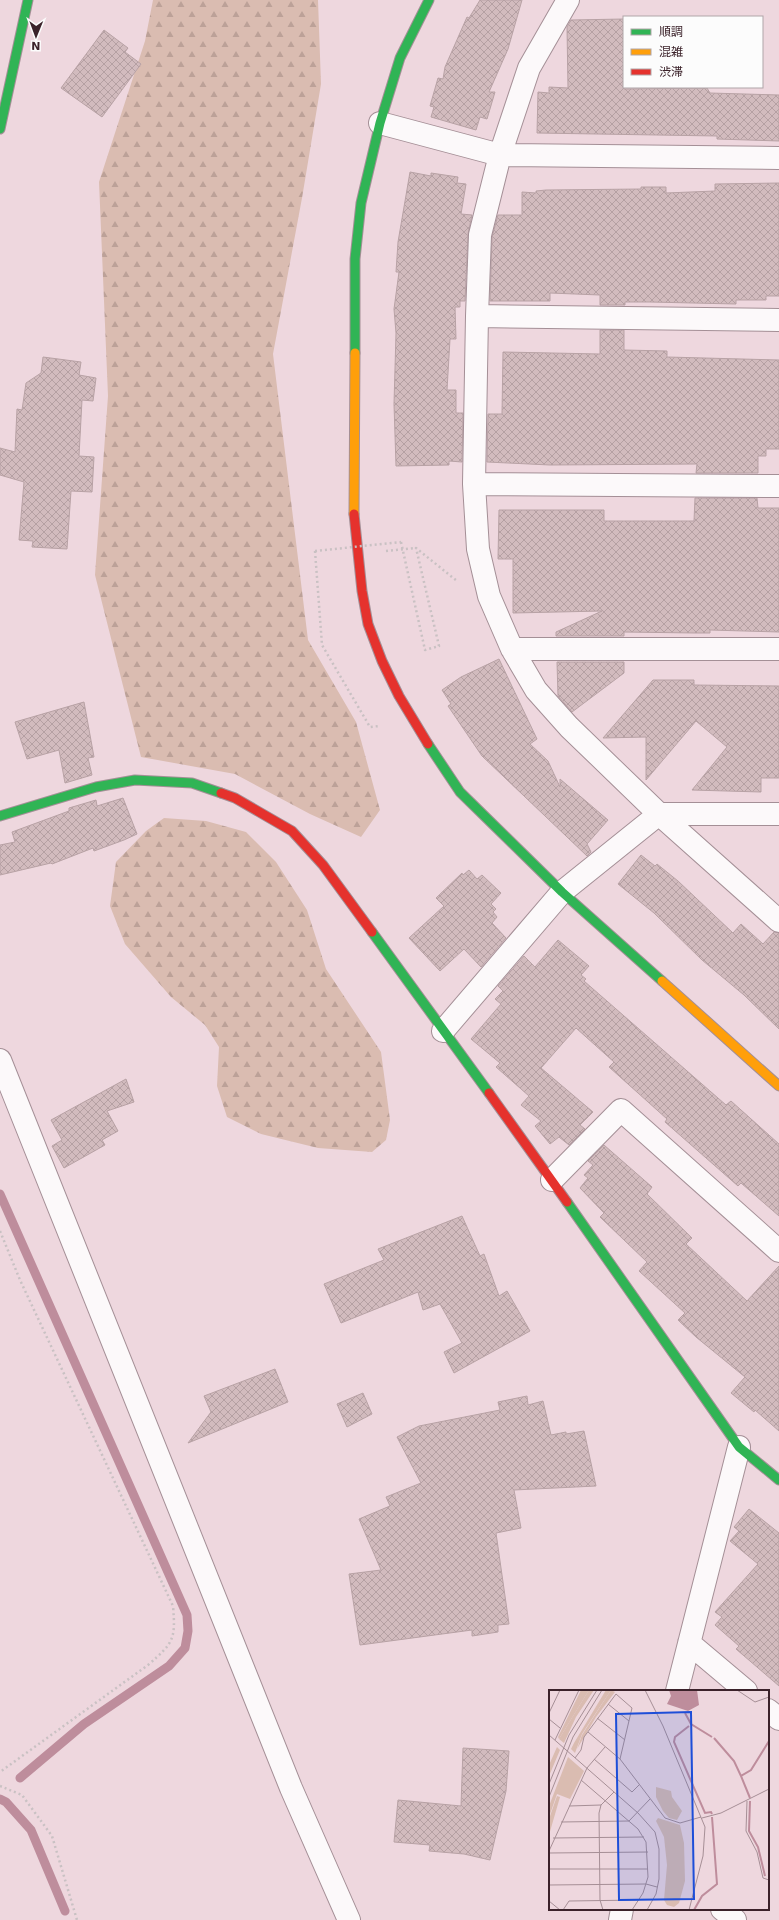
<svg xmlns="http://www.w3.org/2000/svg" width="779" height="1920" font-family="'DejaVu Sans','Noto Sans JP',sans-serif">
  <defs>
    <pattern id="forest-firs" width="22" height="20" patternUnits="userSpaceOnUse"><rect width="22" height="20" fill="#dabcb1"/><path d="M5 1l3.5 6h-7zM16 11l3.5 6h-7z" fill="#bca198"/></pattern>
    <pattern id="building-cross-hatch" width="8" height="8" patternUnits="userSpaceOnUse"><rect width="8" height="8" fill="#d2bbbe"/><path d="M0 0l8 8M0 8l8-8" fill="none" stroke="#b5a0a3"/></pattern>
  </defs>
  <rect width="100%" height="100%" fill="#eed7de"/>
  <!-- forest -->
  <path fill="url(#forest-firs)" d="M153,0H318L321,84L302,198L273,354L308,640L356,722L380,810L361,837L310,814L235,774L141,757L95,575L108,396L99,182L145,41Z
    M164,818L206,821L246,832L276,862L307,910L326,969L381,1052L390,1120L386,1140L372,1152L318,1148L261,1134L227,1117L217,1086L219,1047L205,1025L171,997L125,944L110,906L116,862L146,831Z"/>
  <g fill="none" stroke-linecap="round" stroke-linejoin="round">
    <!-- stream -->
    <path stroke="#be8d9c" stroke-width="9" d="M0,1194L187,1615L188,1631L185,1648L169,1666L84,1724L20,1778
      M0,1799L6,1802L31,1830L65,1911"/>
  </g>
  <!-- building -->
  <path fill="url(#building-cross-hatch)" stroke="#b8a2a5" d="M480,0H522L508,49L489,92H495L487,119L480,117L476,130L431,117L434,107L430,106L438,78L443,79L445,67L467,17L469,18Z
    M624,19V89L707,88L710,93L779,95V141L717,139V136L537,133L538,92L549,93V87L568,88L567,27L571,20Z
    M104,30L128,48L125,52L141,64L102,117L61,88Z
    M410,172L431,176V173L458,177L457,183L466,184L461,214L472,215L468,234L465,301H460V307H455L456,339H450L447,390H456V413H463L462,462L449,461V465L396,466L394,404L396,333L394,309L399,272H396L398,242Z
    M779,183V296H766V300H736V304L650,302H625V305H600V295L550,293V301H490L492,237L498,215H522V192L536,193V191L546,190L641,189V187H666V193L715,191V184Z
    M600,330H624V350L667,351V357L779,360V449H766V456H758V473H696L697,464L550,465L487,462L488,414H502L503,352L600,354Z
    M43,357L81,362L79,375L96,378L93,401L82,400L79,456L94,457L92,492L71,491L67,549L32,547L33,541L19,540L24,482L0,475V448L15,452L17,409L22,410L26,383L41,373Z
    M695,498H757L758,508H779V632L710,630V633H695L624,632V636H556V632L602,611L513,613V559H498L499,510H604V521H694Z
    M499,659L537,739L530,744L548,761L560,787V779L608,820L587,844L591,852L587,856L482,756L448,706L451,704L442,690L461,677Z
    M557,662H624V673L572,712L558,696Z
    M653,680H694V685L779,686V778H761V792L692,790L727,747L696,721L646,780V737L603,738Z
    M84,702L94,757L88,758L92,775L65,783L59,750L27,759L15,722Z
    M123,798L137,834L124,840L94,851L93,848L52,864L51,863L0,875V845L15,842L12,832L69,811V808L96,800L97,806Z
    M641,855L655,866L657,864L678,881L733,933L741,924L763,944L774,932L779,933V1029L744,995L702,960L654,913L618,884Z
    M469,870L477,879L482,875L501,893L491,904L496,909L493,912L497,917L492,923L506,938L481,967L464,949L440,971L409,938L444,906L436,898L462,873L463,875Z
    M558,940L589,966L581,975L586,979L584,981L726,1105L731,1101L779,1144V1216L741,1183L738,1186L665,1122L667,1119L609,1067L614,1062L576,1028L541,1068L593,1112L580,1125L585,1129L569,1145L559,1137L550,1144L535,1126L541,1121L521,1105L529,1096L496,1067L500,1063L471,1039L501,1004L495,999L503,991L498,986L524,956L535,967Z
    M126,1079L134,1102L107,1111L118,1131L102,1140L105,1145L64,1168L52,1146L62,1140L51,1120Z
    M604,1145L652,1187L647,1194L692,1238L686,1244L747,1301L779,1266V1431L755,1410L754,1412L731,1393L745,1377L696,1337L678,1320L685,1313L639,1271L647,1262L600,1217L604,1213L580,1188L588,1178L584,1175L593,1165L588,1161Z
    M462,1216L480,1256L484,1254L499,1296L507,1291L530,1331L454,1373L444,1352L462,1343L440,1304L423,1310L418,1292L341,1323L324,1284L384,1260L378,1249Z
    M275,1369L288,1402L188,1443L211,1412L204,1396Z
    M363,1393L372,1414L347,1427L337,1404Z
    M527,1396L528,1405L543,1401L551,1435L566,1432V1434L584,1431L596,1486L514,1490L521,1528L496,1533L509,1624L498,1625V1632L472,1636V1630L360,1645L349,1574L381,1570L359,1519L390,1506L386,1497L421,1483L397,1437L419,1426L500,1410L498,1402Z
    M749,1509L779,1533V1686L736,1649L739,1646L715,1625L722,1617L715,1612L758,1564L730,1541L739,1531L734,1527Z
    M463,1748L509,1751L506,1791L490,1860L464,1854L429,1851L430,1845L394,1842L398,1800L461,1806Z"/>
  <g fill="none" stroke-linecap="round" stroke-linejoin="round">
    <!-- street casing -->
    <g stroke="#a48f96" stroke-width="24">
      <path id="street" d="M568,0L529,68L500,155L480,235L477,316L474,484L478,549L489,596L512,649L536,690L569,727L659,814L779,921
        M380,123L500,155L779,158
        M477,316L779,320
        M474,484L779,486
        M512,649H779
        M443,1031L562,892L659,814H779
        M0,1060L291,1788L349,1920
        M552,1180L621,1110L779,1251
        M689,1643L746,1691
        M677,1691L739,1447
        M768,1710L779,1719
        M722,1909L735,1920
        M620,1920L622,1909"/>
    </g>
    <!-- fast casing -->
    <g stroke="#a48f96" stroke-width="11">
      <path id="fast" d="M0,129L28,0
        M355,353V259L361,203L380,123L400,58L429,0
        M428,744L460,792L562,892L662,981
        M0,816L96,787L135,780L192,783L221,793
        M372,932L489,1093
        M567,1202L739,1447L779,1480"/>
    </g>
    <!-- slow casing -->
    <g stroke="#a48f96" stroke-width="11">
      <path id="slow" d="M354,514L355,353
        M662,981L779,1086"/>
    </g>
    <!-- jam casing -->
    <g stroke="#a48f96" stroke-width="11">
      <path id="jam" d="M354,514L362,591L368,624L382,661L399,696L428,744
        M221,793L235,798L292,831L323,865L372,932
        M489,1093L567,1202"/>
    </g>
    <!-- path -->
    <path stroke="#c9c1c3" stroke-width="2.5" stroke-dasharray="2 3" stroke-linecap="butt" d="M401,542L425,650L439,646L416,548L457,581
      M315,551L322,645L370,727L379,726
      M386,551L416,548
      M0,1231L20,1280L173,1606C176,1640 173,1643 148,1665L0,1772
      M0,1786L22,1795L52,1836L77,1920"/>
    <!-- street -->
    <use href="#street" stroke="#fcf9fa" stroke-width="22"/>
    <!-- fast -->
    <use href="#fast" stroke="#30b455" stroke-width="9"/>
    <!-- slow -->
    <use href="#slow" stroke="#ff9f0a" stroke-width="9"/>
    <!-- jam -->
    <use href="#jam" stroke="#e5322d" stroke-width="9"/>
    <!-- path-bridge -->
    <path stroke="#c9c1c3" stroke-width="2.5" stroke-dasharray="2 3" stroke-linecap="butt" d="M315,551L401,542"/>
  </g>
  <!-- overview -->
  <g transform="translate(549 1690)">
    <rect width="220" height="220" fill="#eed7de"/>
    <path d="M40,0H45L27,27L15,53L10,49ZM57,0H62L33,44L26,63L22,59L25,53ZM8,57L11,60L0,86V75ZM19,67L35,81L21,109L8,104L0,127V116Z" fill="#dabcb1"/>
    <path d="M32,0H40L10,49L9,47ZM62,0L66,2L47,27L28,59L33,45ZM107,97L122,101L123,107L133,121L128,130L120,128L114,121L107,107ZM8,106L11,107L0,145V129ZM109,128L131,135L135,153L136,191L130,213L125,217L118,215L115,210L118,175L115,147L107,131Z" fill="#dabcb1"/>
    <path d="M120,0H148L150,15L139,21L118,14L122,6Z" fill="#be8d9c"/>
    <path fill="none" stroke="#be8d9c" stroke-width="2" d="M136,23L142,34L163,47M140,36L126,47L125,52L156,123L162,122L163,124M165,48L185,71L192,86M201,108L192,86L202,80L220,51M201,111L200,141L209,157L216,186M145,220L153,206L168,194L163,127"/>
    <path fill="none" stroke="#a68f96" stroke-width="1" d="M96,0L114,36L156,137L154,166L140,220M188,0L206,12L220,7M59,14L80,31M0,23L11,0M48,28L76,50M0,29L11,38M39,42L71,69L116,128L131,133L152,127M0,45L89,123L106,142L110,159V189L107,204L98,220M6,50L30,0M26,68L32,60L35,47L67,4L83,18L71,69M45,69L83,102L90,95M32,90L89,139L97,152L99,187L94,203L83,220M0,94L20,45L48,0M0,107L24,47L53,0M198,111L197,141L208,162L214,188L220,190M20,116L52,115M153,128L172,123L220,99M12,132L80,131L101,109M4,148L95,147M0,161L38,78L56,57M0,163L99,162M0,179H99M0,195L97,194L108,197M0,211L11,220M14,220L20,211L90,210M54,220L51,210L50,123L52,115L65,102"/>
    <path fill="#1d4ed8" fill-opacity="0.15" stroke="#1d4ed8" stroke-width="2" d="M142,22L145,209L70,210L67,24Z"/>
    <rect width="220" height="220" fill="none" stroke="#3b222a" stroke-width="2"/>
  </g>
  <!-- legend -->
  <rect x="623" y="16" width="140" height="72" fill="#fcfcfc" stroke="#afa5a8"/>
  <rect x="631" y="29" width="20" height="6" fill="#30b455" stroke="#afa5a8"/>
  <text x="659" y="36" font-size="12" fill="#3b222a">順調</text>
  <rect x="631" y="49" width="20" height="6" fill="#ff9f0a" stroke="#afa5a8"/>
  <text x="659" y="56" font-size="12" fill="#3b222a">混雑</text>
  <rect x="631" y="69" width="20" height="6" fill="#e5322d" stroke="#afa5a8"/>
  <text x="659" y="76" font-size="12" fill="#3b222a">渋滞</text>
  <!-- north arrow -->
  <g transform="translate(36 36) rotate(181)" stroke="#fcfcfc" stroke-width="3" paint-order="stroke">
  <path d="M0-3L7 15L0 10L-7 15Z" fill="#3b222a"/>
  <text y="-6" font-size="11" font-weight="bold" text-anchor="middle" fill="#3b222a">N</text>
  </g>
</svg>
